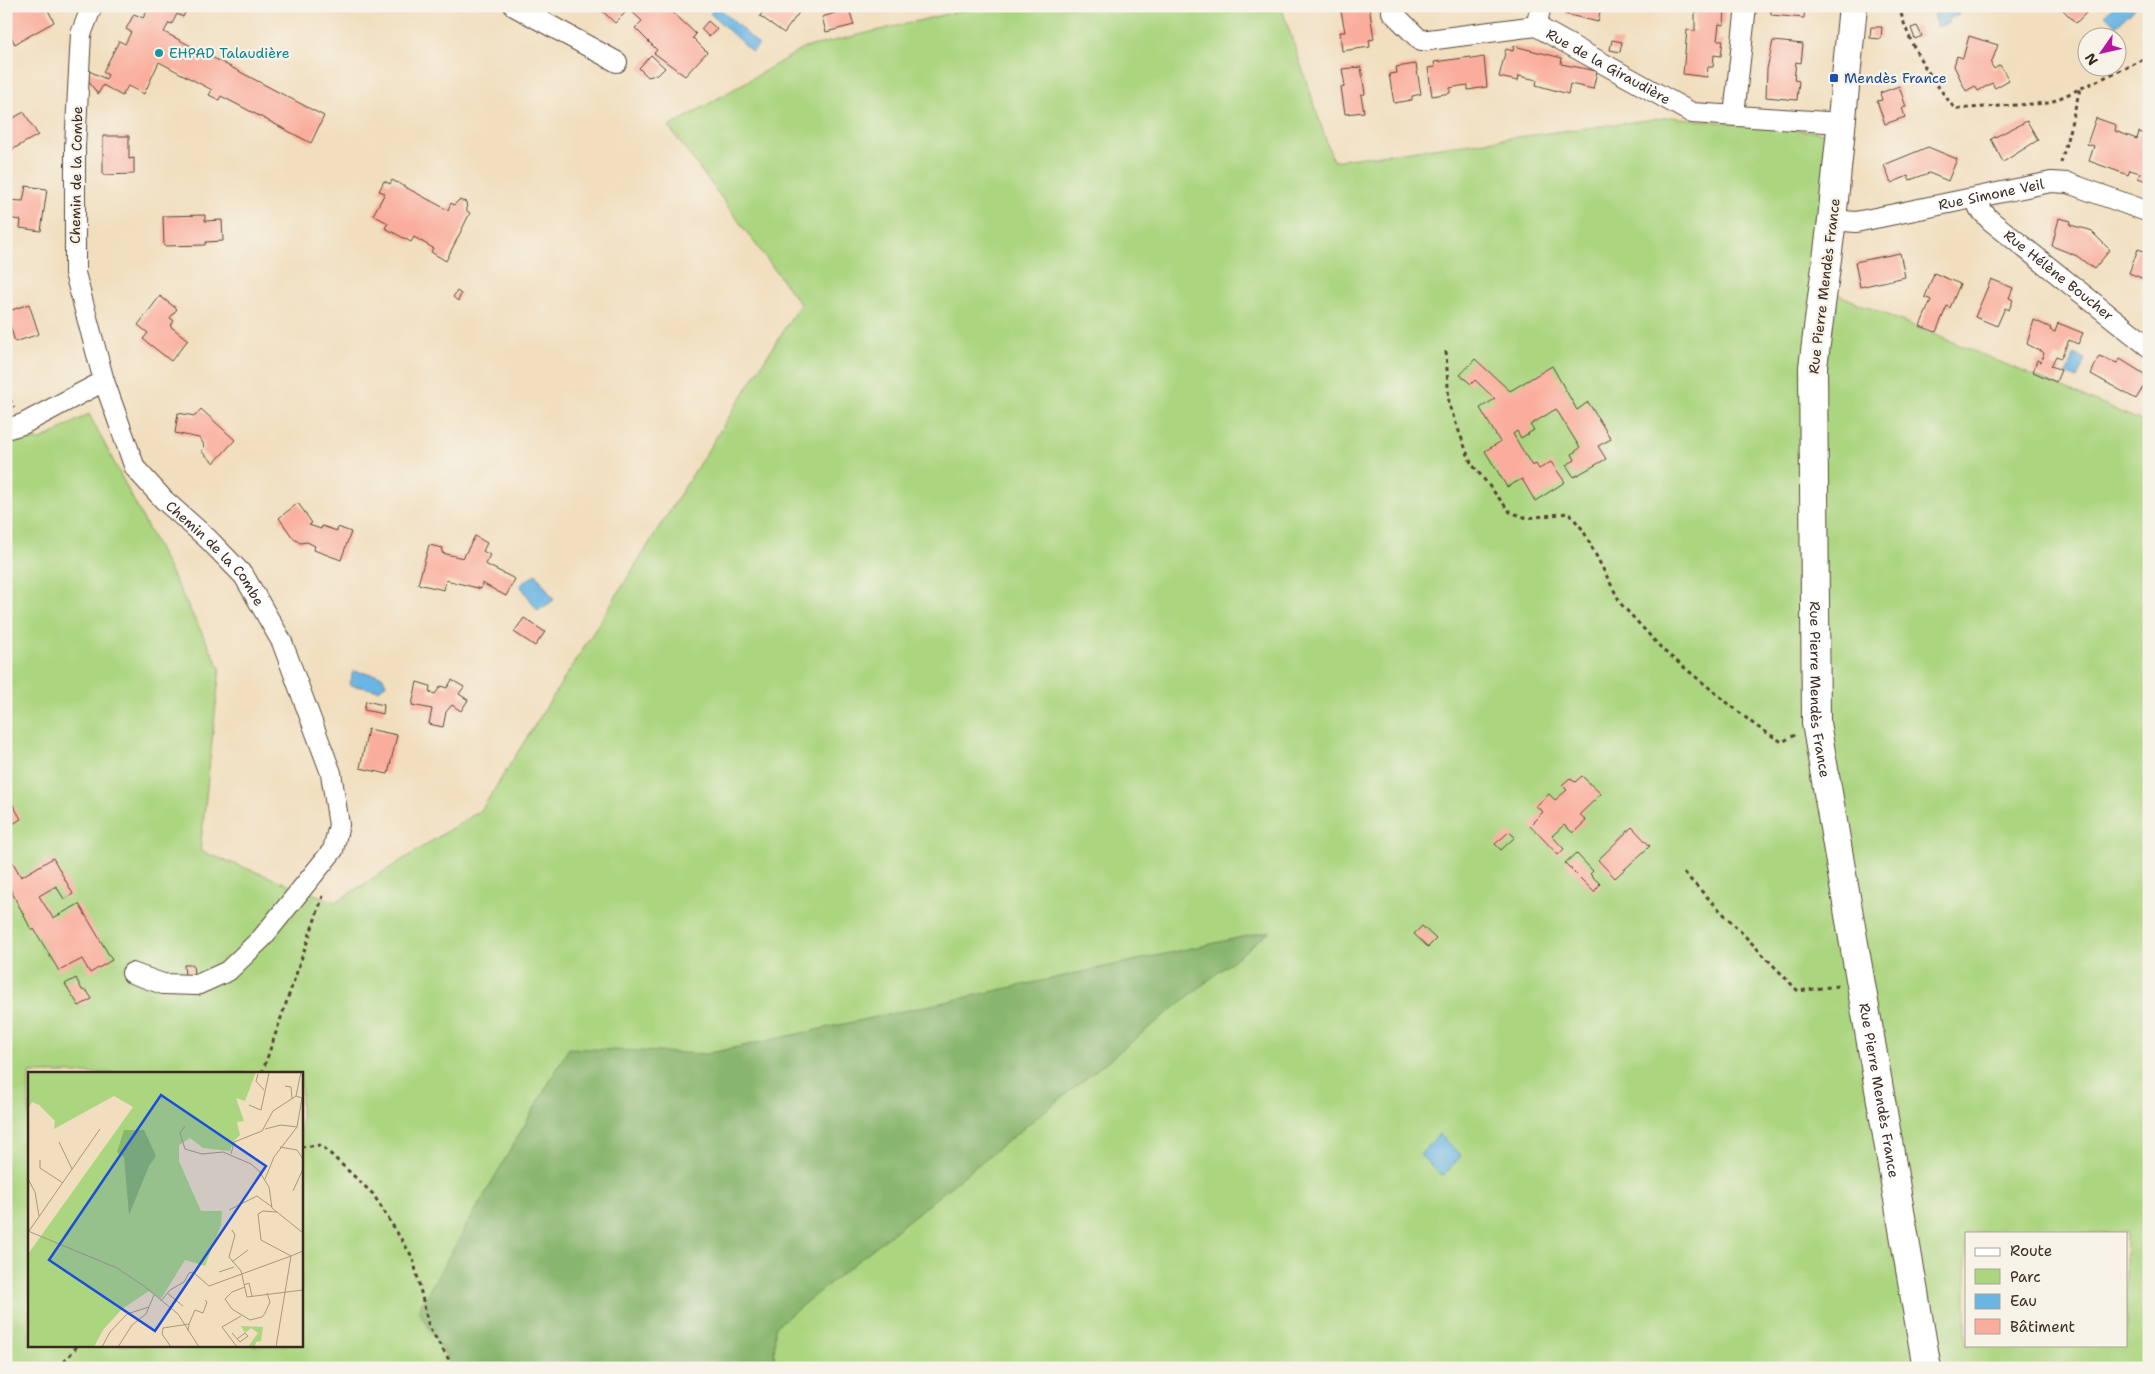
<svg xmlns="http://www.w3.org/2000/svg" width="2155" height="1374" font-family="'Shantell Sans',sans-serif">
  <rect width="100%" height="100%" fill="#f7f3e8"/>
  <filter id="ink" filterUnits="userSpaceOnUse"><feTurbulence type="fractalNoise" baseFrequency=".02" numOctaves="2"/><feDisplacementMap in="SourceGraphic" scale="10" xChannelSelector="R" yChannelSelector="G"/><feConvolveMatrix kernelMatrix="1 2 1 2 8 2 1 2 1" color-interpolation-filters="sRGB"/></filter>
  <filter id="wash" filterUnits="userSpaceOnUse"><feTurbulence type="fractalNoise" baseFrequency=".0096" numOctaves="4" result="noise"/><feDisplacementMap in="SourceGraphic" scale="20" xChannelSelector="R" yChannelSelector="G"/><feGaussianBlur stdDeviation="1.12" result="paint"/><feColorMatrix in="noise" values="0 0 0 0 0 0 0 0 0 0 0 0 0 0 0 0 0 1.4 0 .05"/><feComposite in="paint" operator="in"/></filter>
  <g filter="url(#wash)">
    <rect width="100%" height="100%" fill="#f1debe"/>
    <!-- green -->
    <path fill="#acd580" stroke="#74804f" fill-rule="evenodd" d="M981,6H1281L1333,161L1671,117L1824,133L1832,292L2149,424V1368H6V441L41,440L89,414L220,668L200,851L336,902L482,809L800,304L669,127L804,48ZM29,1073H301V1345H29ZM1966,1233H2126V1345H1966Z"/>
    <!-- forest -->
    <path fill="#89b66e" stroke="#627046" d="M1270,931L775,1327L774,1368H454L418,1310L569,1048L706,1054Z"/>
    <!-- water -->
    <path fill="#69b5e3" stroke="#527080" d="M717,6L759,45L752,52L710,13Z
      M1955,6L1959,15L1948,19L1949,23L1937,27L1933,15L1944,11L1943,7Z
      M2114,6H2135L2136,7L2116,26L2105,15Z
      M2075,354L2085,359L2077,379L2066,374Z
      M536,574L554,600L538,611L520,585Z
      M353,671L382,676L386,684L379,690L350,685Z
      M1439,1134L1461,1156L1443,1176L1420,1155Z"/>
    <g id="blocks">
      <!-- building -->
      <path fill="#faad9c" d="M6,6H46L54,22L15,44L6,28Z
        M150,6H188L183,17L177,14L172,24L169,23L164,32L324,116L311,143L221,96L219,100L209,95L212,90L159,62L144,94L128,86L122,96L103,85L98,94L89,82V71L106,79L108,75L103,72L119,41L125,44L131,32L126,29L134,14L143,18Z
        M597,6H666L696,34L693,38L707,52L685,76L654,53L657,50L635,28L642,21L629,9L615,23Z
        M767,6H793L800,11L784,33L760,16Z
        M833,6H857L858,10L850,12L854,25L826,32L822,17L835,13Z
        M1340,6H1369L1374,39L1369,40L1370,47L1342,51L1340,32H1345Z
        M1567,6H1601L1598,22L1565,14Z
        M1698,6H1720V8L1725,9L1724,25L1719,24L1717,40H1723L1721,56L1714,55L1713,67H1708L1707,77L1683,74L1687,30L1695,31V12Z
        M1771,6H1805L1804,18L1771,15Z
        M2059,6H2093L2076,23Z
        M708,21L717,29L709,37L701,29Z
        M1917,26L1922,36L1915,39L1911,28Z
        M1871,27H1882L1881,39L1870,38Z
        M1969,36L1998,45L1991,64L1994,69L2000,65L2009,80L1995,88L1992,83L1978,91L1975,86L1966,91L1954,66L1957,56L1963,58Z
        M1612,40L1622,42L1620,52L1610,50Z
        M1773,41L1803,44L1801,63L1796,62L1794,80L1799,81L1797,100L1766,97L1767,69Z
        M1514,46L1562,58L1561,64L1597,71L1593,89L1570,84L1568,94L1536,85L1537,80L1519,76L1518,81L1499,77L1506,49L1513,51Z
        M651,55L665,68L659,74L648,77L639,68Z
        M1471,57L1472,59L1484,57L1487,87L1468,90V85L1460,86L1450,88V93L1432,96L1428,68L1435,67L1434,62Z
        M1416,64L1421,94L1412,96V100L1394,103L1389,74L1397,73L1396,67Z
        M1361,67L1365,94L1361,95L1364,112L1345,114L1341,87L1345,86L1342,69Z
        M1899,86L1906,107L1902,108L1905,117L1885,124L1877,101L1882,100L1880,93Z
        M24,112L38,135L6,153V122Z
        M2096,118L2116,125L2115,131L2137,139L2139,132L2149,135V182L2138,178L2140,173L2130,170L2128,175L2089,161L2094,146L2087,144Z
        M2027,121L2038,140L2003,162L1991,139Z
        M103,136H129V159L134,158V174L103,175Z
        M1928,147L1957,159L1948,181L1929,173L1910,180L1908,176L1891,183L1884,165Z
        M392,180L448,210L451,203L454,205L459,200L466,202L467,211L470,213L446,261L431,252L433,248L414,237L411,242L385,228L388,223L373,215L385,193L379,191L384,181L390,184Z
        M26,186L47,189L41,231L20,228L21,220L6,218V200L23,201Z
        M205,215V221L222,220L223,241L206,242L205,245L164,246L163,216Z
        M2059,218L2071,221L2070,225L2090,230L2110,250L2094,269L2077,256L2052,246Z
        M2138,249L2149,253V281L2129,273Z
        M1900,253L1905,277L1860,287L1855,262Z
        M1934,273L1960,284L1950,308L1947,306L1936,332L1920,326L1931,300L1925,297Z
        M1991,279L2013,288L2009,298L2013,300L2009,310L2005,308L1997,326L1975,317Z
        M457,291L461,294L458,301L453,297Z
        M160,296L177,309L170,318L174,321L170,326L188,340L171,361L143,339L148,333L138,325Z
        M29,304L39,334L15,342L6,312Z
        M2034,320L2051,328L2050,330L2055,332L2058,323L2083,333L2078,344L2069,340L2061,358L2056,356L2051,366L2061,370L2056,382L2033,372L2037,360L2041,362L2044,353L2027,344Z
        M2099,356L2117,363L2120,359L2149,377L2136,399L2091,374Z
        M1475,359L1510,391L1552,366L1577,410L1588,402L1611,439L1598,446L1606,459L1574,477L1566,465L1575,460L1572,454L1580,448L1556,409L1530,425L1534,430L1521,438L1517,431L1513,434L1532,466L1536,464L1539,469L1551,462L1565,482L1535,501L1522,479L1507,487L1485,451L1500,442L1480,408L1495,399L1475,380L1471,384L1460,375Z
        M201,409L235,440L214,463L201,451L204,448L203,443L199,438L175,433L178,413L195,416Z
        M298,503L312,523L309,525L321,529L322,526L337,531L338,527L351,532L341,560L314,550L315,546L307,542L300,543L293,538L279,518Z
        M475,536L487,543L483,551L490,555L485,564L515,579L506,596L482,583L481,589L446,580L444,590L418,584L429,545L443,548L442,553L463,558Z
        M524,618L545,632L535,646L514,632Z
        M452,680L464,687L459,694L468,700L461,711L452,705L446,712L443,727L429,724L432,709L412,705L417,682L430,686L429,692L435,694L441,686L447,688Z
        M366,701L384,705L383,714L364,710Z
        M368,729L397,735L388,774L360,768Z
        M1582,776L1601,794L1580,814L1586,821L1573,833L1564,825L1552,836L1564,849L1558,855L1530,825L1543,812L1536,806L1549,794L1555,800L1567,790L1562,785L1570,778L1575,782Z
        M9,798L21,819L6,828V800Z
        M1632,827L1650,846L1615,878L1598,860Z
        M1509,832L1515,837L1501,850L1495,844Z
        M1576,853L1593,871L1590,874L1600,884L1594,892L1565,863Z
        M53,858L73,894L64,899L56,886L39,896L53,918L79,904L112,960L90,973L82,959L59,971L34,929L32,931L6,881V862L11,859L21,877Z
        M1422,926L1436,939L1428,947L1414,934Z
        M184,965H193L194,974L185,975Z
        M76,978L82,990L87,991L92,999L79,1006L65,984Z"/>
    </g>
  </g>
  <g filter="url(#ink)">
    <use href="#blocks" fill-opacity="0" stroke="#564536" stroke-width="1"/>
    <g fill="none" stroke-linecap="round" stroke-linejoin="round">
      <!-- street casing -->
      <g stroke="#564536" stroke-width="22">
        <g id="street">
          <path id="s1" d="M92,6L81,34L75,147V273L104,381L135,468L164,500L208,539L244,576L282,642L331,773L339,825L333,850L262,938L228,971L197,985L163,984L132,973"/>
          <path d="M514,6L617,62"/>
          <path id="s2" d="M1393,6L1392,12L1421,41L1536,26L1692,113L1841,123"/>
          <path d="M1536,26L1541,6"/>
          <path d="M1734,115L1746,6"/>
          <path id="s3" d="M1976,198L1979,208L1991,221L2149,347"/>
          <path id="s4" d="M1832,220L1856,222L2051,182L2068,183L2149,212"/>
          <path d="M6,429L23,424L104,381"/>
        </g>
      </g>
      <!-- secondary casing -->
      <g stroke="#564536" stroke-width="30">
        <g id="secondary">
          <path id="s5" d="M1853,6L1832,220L1813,367L1816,723L1927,1368"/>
        </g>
      </g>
      <!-- path -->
      <path stroke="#564536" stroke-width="3" stroke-dasharray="4 4" stroke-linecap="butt" d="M1899,6C1910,49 1929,75 1955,109L2049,103L2149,57
        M2061,163L2080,89
        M1446,351L1449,405L1471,463L1510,512L1527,518L1569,513L1583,530L1621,604L1664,651L1756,726L1782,742L1795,735
        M6,392L14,407
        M1684,873L1798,991L1838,986
        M262,1073L323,896
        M301,1147L321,1145L373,1194L413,1258L429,1327L454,1368
        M59,1368L78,1345"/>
      <!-- street -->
      <use href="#street" stroke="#fff" stroke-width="20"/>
      <!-- secondary -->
      <use href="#secondary" stroke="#fff" stroke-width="28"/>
    </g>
  </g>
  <!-- markers -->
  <circle fill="#0f9aa8" stroke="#f7f3e8" stroke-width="2" cx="159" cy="53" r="5"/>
  <rect fill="#1a4fb4" stroke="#f7f3e8" stroke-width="2" x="1829" y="73" width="10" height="10" rx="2.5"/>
  <g text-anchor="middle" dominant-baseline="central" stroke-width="4.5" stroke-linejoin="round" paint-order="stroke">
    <!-- culture labels -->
    <g font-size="14" fill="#0d838f" stroke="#f7f3e8" text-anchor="start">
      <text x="169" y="53">EHPAD Talaudière</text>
    </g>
    <!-- street labels -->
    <g font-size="14" fill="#3b2a1e" stroke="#f7f3e8">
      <text stroke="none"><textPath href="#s2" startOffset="246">Rue de la Giraudière</textPath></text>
      <text transform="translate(76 175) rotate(-89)">Chemin de la Combe</text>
      <text stroke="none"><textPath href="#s4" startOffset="162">Rue Simone Veil</textPath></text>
      <text stroke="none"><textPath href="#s3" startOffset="115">Rue Hélène Boucher</textPath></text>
      <text transform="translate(1824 286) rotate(-83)">Rue Pierre Mendès France</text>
      <text stroke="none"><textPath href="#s1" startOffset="591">Chemin de la Combe</textPath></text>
      <text stroke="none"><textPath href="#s5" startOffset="686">Rue Pierre Mendès France</textPath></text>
      <text stroke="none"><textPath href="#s5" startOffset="1092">Rue Pierre Mendès France</textPath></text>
    </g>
    <!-- transit labels -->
    <g font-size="14" fill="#164399" stroke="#f7f3e8" text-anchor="start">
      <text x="1844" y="78">Mendès France</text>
    </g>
  </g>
  <!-- overview -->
  <g transform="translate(28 1072)">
    <rect width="275" height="275" fill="#f1debe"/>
    <path d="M0,0H228L217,29L208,26L216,49L209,50L212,63L205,70L202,79L175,76L162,66L151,73V89L173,139H194L193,153L177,194L157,188L133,227L121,219L94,237L75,258L66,275H0V182L105,35L86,24L26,57L27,49L11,33L4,30L0,37ZM213,254L235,255L233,269L228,270L227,275H220L230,261L223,256L217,261Z" fill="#acd580"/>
    <path d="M96,58H116L128,84L121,94L101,143L96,85L89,80Z" fill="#89b66e"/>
    <path fill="none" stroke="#a8967e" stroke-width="1" d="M230,2L228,9L236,18M257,14L263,15L264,27M268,24L273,0M221,33L233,38L241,1M157,54L152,61L157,77L174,82L195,80L223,92L231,99L241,115L244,136L275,161M237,57L253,53L269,55M31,70L44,97M252,75L269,78L275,87M203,82L206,70L234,59L245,39L268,24L274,26L269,55L246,85L237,107M12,88V96L35,111M0,107L7,120L11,144M265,119L275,97M229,124L244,135M201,138L229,124M249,140L235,139L230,142L233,168L263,184L275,179M204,158L207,163L201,185L213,199L219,225L275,218M0,159L89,196L116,214L150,242L171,275M1,159L72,57M204,190L220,178M191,200L206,195M216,213L221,211L224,224M217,215L204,220L197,227L204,237L222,248L234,245L237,241L242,230L239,221M139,221L155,234M133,229L142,218L156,210L161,201L165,200L181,214L263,184L248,275M161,252L167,238L175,241L179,230L177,228M204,261L212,270L220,264L217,261L209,267M74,275L82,260L99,242L121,235M90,275L104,253L118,242L126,223M143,275L134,262L135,256L161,252L160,259M209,275L194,255L213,244"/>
    <path fill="#1d4ed8" fill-opacity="0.15" stroke="#1d4ed8" stroke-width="2.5" d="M133,23L238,94L127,259L21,188Z"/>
    <rect width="275" height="275" fill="none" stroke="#3b2a1e" stroke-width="2.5"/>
  </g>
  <!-- margin -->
  <rect width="2155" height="1374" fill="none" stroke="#f7f3e8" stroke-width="25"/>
  <!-- legend -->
  <rect x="1965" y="1232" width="162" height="115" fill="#f7f3e8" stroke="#aca397"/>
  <rect x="1975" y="1248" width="25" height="8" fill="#ffffff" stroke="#aca397"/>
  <text x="2010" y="1256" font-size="15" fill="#3b2a1e">Route</text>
  <rect x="1975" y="1269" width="25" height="15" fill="#acd580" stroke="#aca397"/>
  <text x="2010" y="1282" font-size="15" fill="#3b2a1e">Parc</text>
  <rect x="1975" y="1294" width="25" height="15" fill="#69b5e3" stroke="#aca397"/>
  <text x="2010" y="1306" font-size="15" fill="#3b2a1e">Eau</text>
  <rect x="1975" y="1319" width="25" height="15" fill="#faad9c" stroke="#aca397"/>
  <text x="2010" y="1332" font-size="15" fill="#3b2a1e">Bâtiment</text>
  <!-- north arrow -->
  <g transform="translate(2102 52) rotate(236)"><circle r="24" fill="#f7f3e8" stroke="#aca397"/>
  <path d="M0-4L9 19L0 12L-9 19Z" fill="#b5179e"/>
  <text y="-8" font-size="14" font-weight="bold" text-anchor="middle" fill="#3b2a1e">N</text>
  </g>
</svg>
